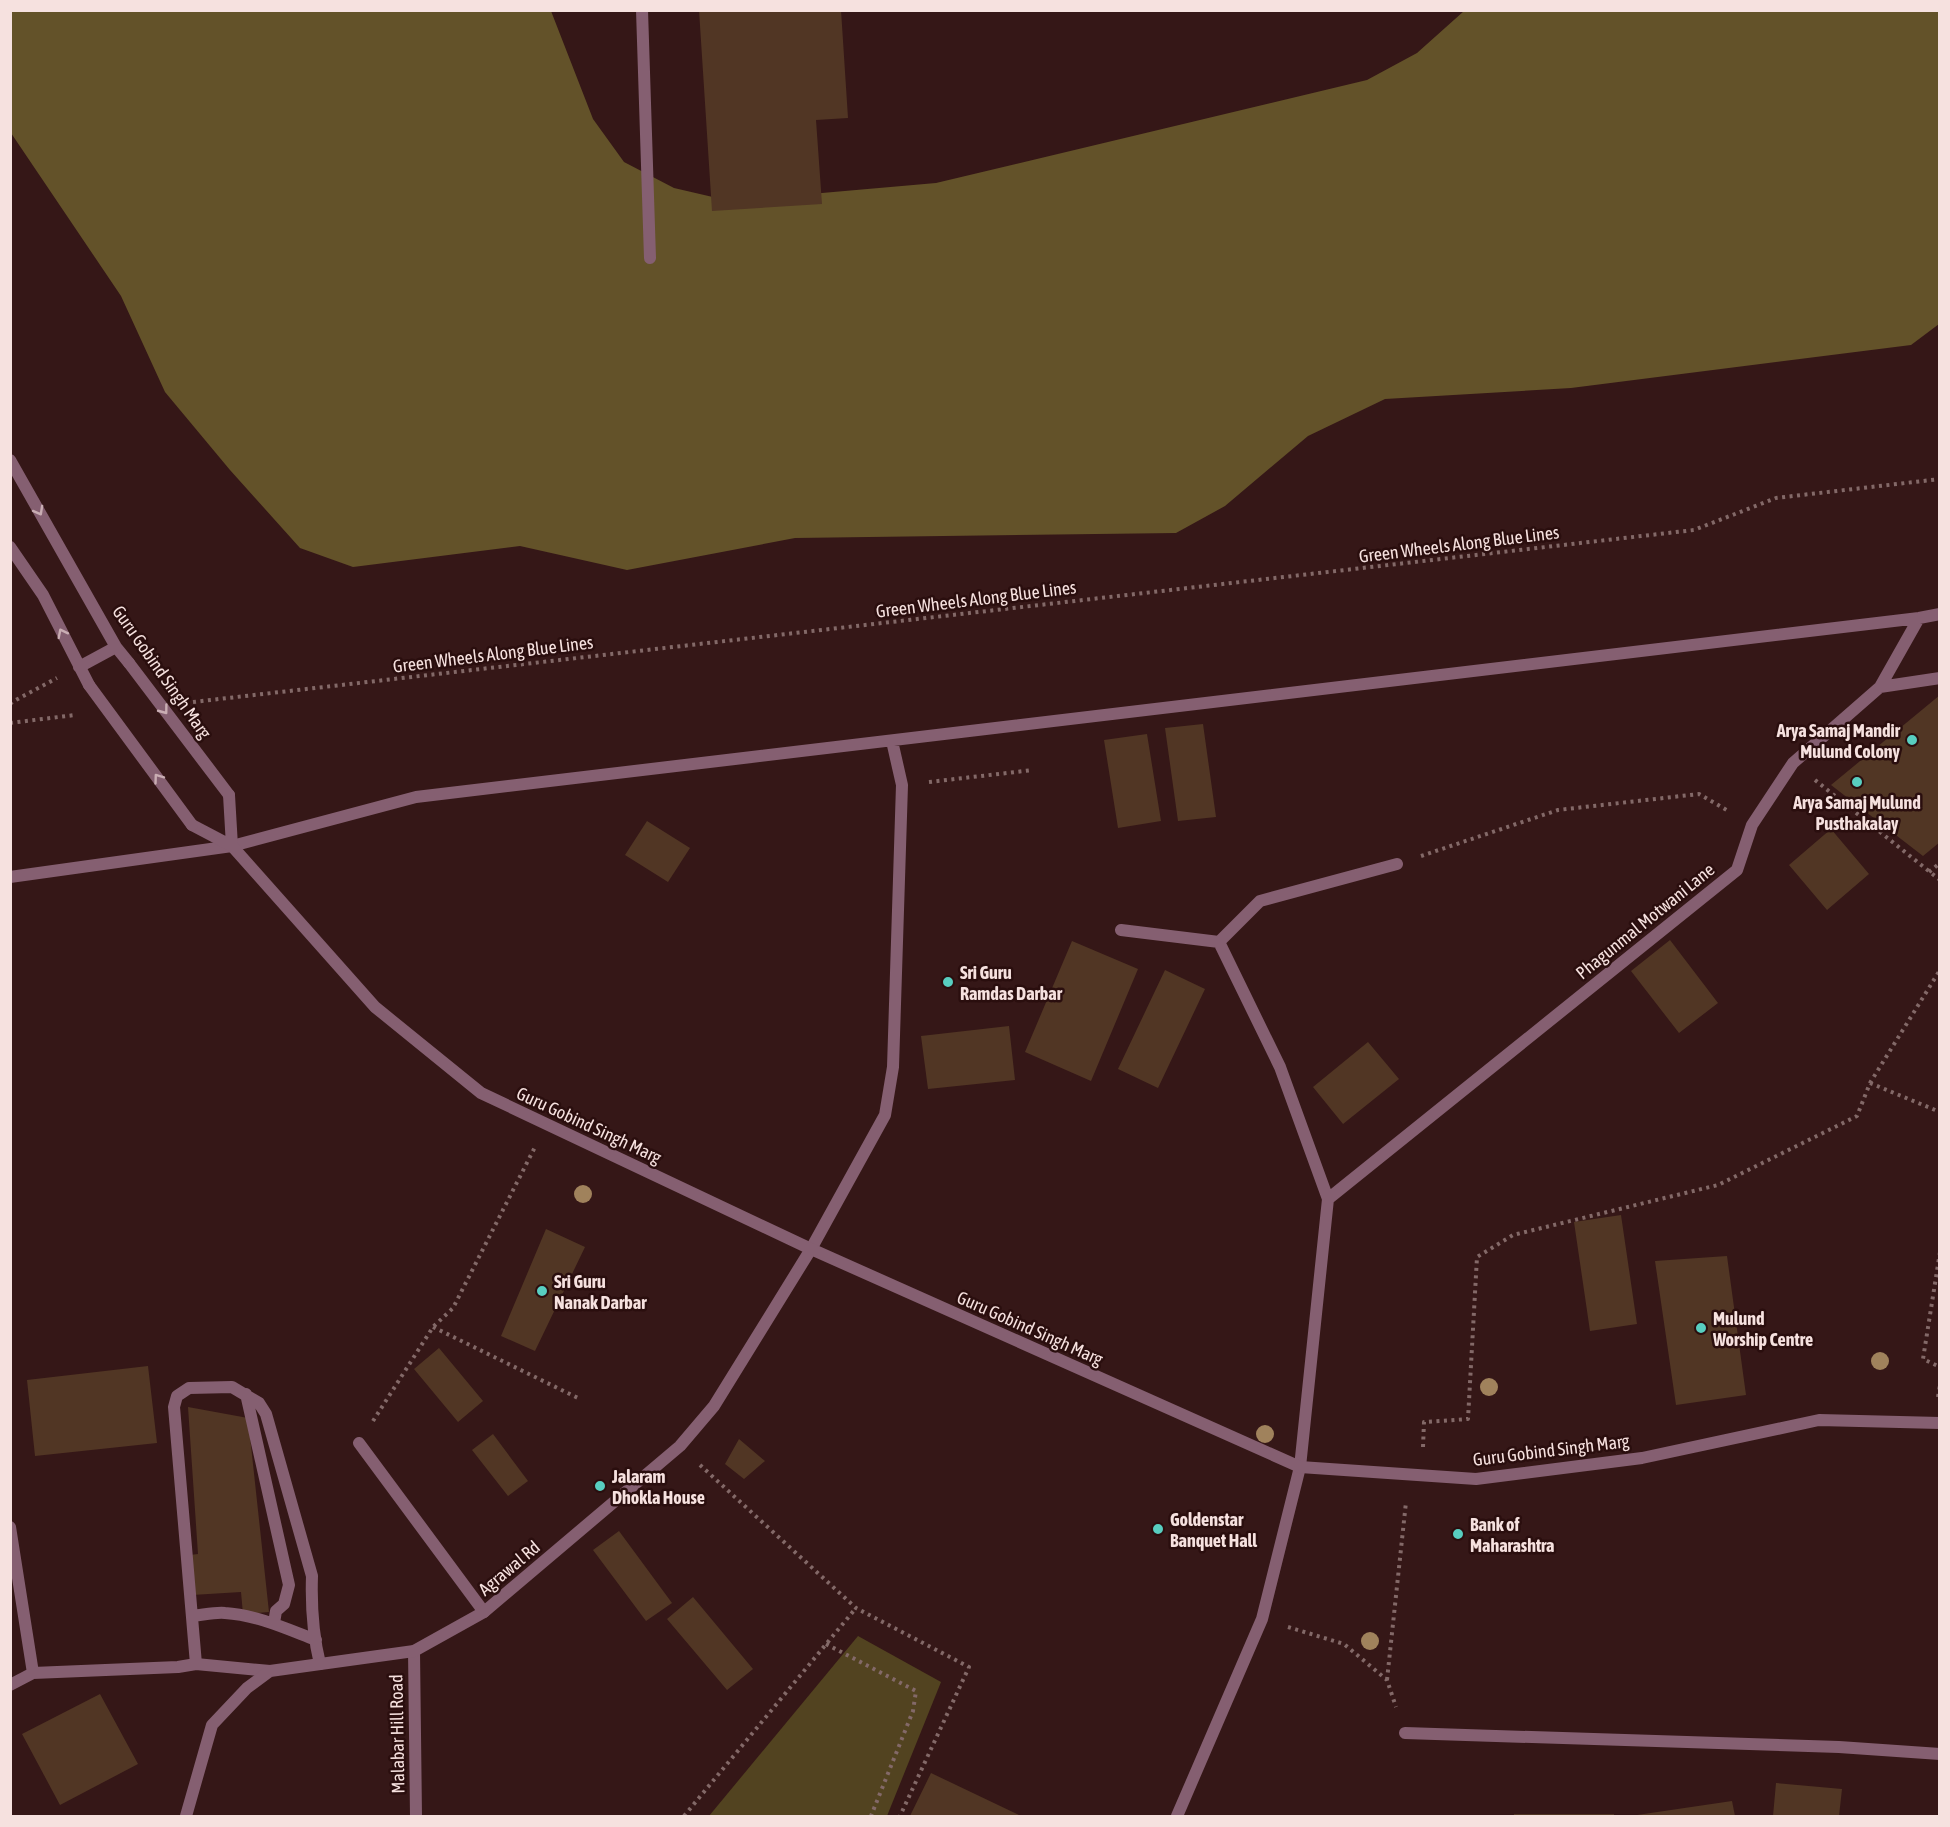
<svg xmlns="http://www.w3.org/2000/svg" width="1950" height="1827" font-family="'Asap Condensed',sans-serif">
  <rect width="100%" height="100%" fill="#351717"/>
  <!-- green -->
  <path fill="#524320" d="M858,1636L941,1682L887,1816H709Z"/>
  <!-- forest -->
  <path fill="#635229" d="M10,11H551L593,119L624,162L674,188L730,201L936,183L1367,80L1417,53L1464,11H1939V324L1911,345L1571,388L1385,399L1308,436L1225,506L1176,533L795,538L627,570L520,546L353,567L300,548L230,470L165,392L121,296L11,133Z"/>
  <!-- building -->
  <path fill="#513624" d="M699,10H841L848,118L816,120L822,204L712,211Z
    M1940,695V842L1923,856L1831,785Z
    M1203,724L1216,817L1178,821L1165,728Z
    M1147,734L1161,821L1118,828L1104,740Z
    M647,821L690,848L668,882L625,855Z
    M1831,829L1869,874L1827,910L1789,865Z
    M1670,940L1718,1003L1679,1033L1631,971Z
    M1072,941L1138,969L1091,1081L1025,1052Z
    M1165,970L1205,989L1158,1088L1118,1069Z
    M1009,1026L1015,1080L928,1089L921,1036Z
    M1368,1042L1399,1079L1343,1124L1313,1087Z
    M1621,1215L1637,1324L1590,1331L1574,1222Z
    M546,1229L585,1247L535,1351L501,1336Z
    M1727,1256L1746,1395L1676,1405L1655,1261Z
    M439,1348L483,1401L458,1422L414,1369Z
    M148,1366L157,1443L35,1456L27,1380Z
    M188,1407L248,1418L269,1612L243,1614L241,1592L192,1595L190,1555L198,1554Z
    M493,1434L528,1481L508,1496L472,1450Z
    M739,1439L765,1461L744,1479L725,1464Z
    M619,1531L672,1603L646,1621L593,1550Z
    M693,1597L753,1669L727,1690L667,1619Z
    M100,1694L138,1764L60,1805L22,1734Z
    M931,1773L1021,1816H910Z
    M1776,1783L1842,1789L1839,1816H1773Z
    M1732,1801L1735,1816H1637V1815Z
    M1514,1814H1614V1816H1514Z"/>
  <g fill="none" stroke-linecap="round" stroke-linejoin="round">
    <!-- path -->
    <path stroke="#836968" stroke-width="4" stroke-dasharray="3 4.5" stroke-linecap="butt" d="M193,702L1694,530L1776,498L1940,479
      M10,704L14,701L57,678
      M10,723L75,715
      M1815,780L1940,880
      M929,782L1033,770
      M1421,856L1558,810L1699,794L1730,812
      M1929,872L1940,863
      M1870,1083L1940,1112
      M1940,1252L1923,1359L1940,1367
      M433,1327L580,1399
      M1938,1397L1940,1385
      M373,1421L433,1327L453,1308L535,1147
      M1423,1447L1424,1422L1468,1419L1477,1257L1513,1235L1718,1185L1857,1116L1870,1083L1940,970
      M700,1465L856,1608L969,1667L900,1816
      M1288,1627L1344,1644L1387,1680L1396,1707
      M826,1644L916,1691L913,1711L871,1816
      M1387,1680L1406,1502
      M684,1816L856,1608"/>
    <!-- service -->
    <path stroke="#855f71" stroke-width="12" d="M642,10L650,258"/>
    <!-- minor -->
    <path stroke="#855f71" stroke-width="12" d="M1880,687L1940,678
      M10,877L232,846L416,797L1919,618L1940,614
      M1121,930L1219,942L1260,901L1397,864
      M1328,1199L1737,870L1752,825L1793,763L1880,687L1919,618
      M811,1249L885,1115L893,1067L902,785L892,741
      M246,1394L289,1585L284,1604L276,1611L274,1623
      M359,1443L484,1612
      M10,1527L33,1673
      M192,1616C203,1615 215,1612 225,1613C257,1615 287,1629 316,1640
      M414,1651L416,1816
      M196,1664L174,1407L177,1396L189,1388L232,1387L259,1403L266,1414L312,1576C311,1605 313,1635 320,1664
      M10,1685L33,1673L178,1667L196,1664L270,1671
      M1405,1733L1839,1747L1940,1754
      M1177,1816L1262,1619L1300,1467L1328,1199L1280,1067L1219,942"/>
    <!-- tertiary -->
    <path stroke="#855f71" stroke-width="12" d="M10,460L116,647L129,663
      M10,547L43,595L89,685
      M79,667L116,647
      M192,825L232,846L229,795
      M232,846L375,1007L481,1093L811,1249L1300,1467L1476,1479L1642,1458L1819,1420L1940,1423
      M186,1816L212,1725L247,1688L270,1671L414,1651L484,1612L680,1446L714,1406L811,1249"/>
    <!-- tertiary-bridge -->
    <path stroke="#855f71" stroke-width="12" d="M129,663L229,795
      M89,685L192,825"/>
  </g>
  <!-- trees -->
  <g fill="#a0825c">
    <circle cx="583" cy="1194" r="9"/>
    <circle cx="1880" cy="1361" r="9"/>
    <circle cx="1489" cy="1387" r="9"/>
    <circle cx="1265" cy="1434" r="9"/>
    <circle cx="1370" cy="1641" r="9"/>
  </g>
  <!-- one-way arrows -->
  <defs><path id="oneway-chevron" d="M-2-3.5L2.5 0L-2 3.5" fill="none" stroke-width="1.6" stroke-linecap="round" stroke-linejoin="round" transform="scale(1.5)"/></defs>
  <g stroke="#c9adb3">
    <use href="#oneway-chevron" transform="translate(39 511) rotate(61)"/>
    <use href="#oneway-chevron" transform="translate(62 633) rotate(-117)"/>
    <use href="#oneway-chevron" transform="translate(164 710) rotate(53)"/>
    <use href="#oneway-chevron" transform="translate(158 778) rotate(-126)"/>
  </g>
  <!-- markers -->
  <g fill="#58cec0" stroke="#2a0e0e" stroke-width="2">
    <circle cx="1912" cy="740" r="6"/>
    <circle cx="1857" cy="782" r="6"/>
    <circle cx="948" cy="982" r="6"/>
    <circle cx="542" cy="1291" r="6"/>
    <circle cx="1701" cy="1328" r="6"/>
    <circle cx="600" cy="1486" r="6"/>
    <circle cx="1158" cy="1529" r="6"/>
    <circle cx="1458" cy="1534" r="6"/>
  </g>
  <g text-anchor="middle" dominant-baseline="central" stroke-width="5" stroke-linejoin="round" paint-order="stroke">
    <!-- street labels -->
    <g font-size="18" fill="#f6e1df" stroke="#2a0e0e">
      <text transform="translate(1459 544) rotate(-7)">Green Wheels Along Blue Lines</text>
      <text transform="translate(976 599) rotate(-7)">Green Wheels Along Blue Lines</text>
      <text transform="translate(493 654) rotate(-7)">Green Wheels Along Blue Lines</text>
      <text transform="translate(162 672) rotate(55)">Guru Gobind Singh Marg</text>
      <text transform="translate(1645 921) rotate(-39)">Phagunmal Motwani Lane</text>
      <text transform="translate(589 1125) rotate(25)">Guru Gobind Singh Marg</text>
      <text transform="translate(1030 1328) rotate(24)">Guru Gobind Singh Marg</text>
      <text transform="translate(1551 1450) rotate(-7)">Guru Gobind Singh Marg</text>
      <text transform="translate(509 1568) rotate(-40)">Agrawal Rd</text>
      <text transform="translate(397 1734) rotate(-91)">Malabar Hill Road</text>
    </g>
    <!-- poi labels -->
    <g font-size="18" font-weight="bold" fill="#f6e1df" stroke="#2a0e0e" text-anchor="start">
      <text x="1900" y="730" text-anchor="end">Arya Samaj Mandir<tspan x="1900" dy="21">Mulund Colony</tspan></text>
      <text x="1857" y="802" text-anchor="middle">Arya Samaj Mulund<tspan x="1857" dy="21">Pusthakalay</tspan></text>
      <text x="960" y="972">Sri Guru<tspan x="960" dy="21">Ramdas Darbar</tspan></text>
      <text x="554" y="1281">Sri Guru<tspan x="554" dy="21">Nanak Darbar</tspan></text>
      <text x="1713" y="1318">Mulund<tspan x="1713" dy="21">Worship Centre</tspan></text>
      <text x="612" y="1476">Jalaram<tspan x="612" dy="21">Dhokla House</tspan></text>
      <text x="1170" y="1519">Goldenstar<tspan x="1170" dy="21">Banquet Hall</tspan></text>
      <text x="1470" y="1524">Bank of<tspan x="1470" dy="21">Maharashtra</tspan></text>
    </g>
  </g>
  <!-- border -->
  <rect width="1950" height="1827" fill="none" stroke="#f6e1df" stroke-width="24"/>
</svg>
